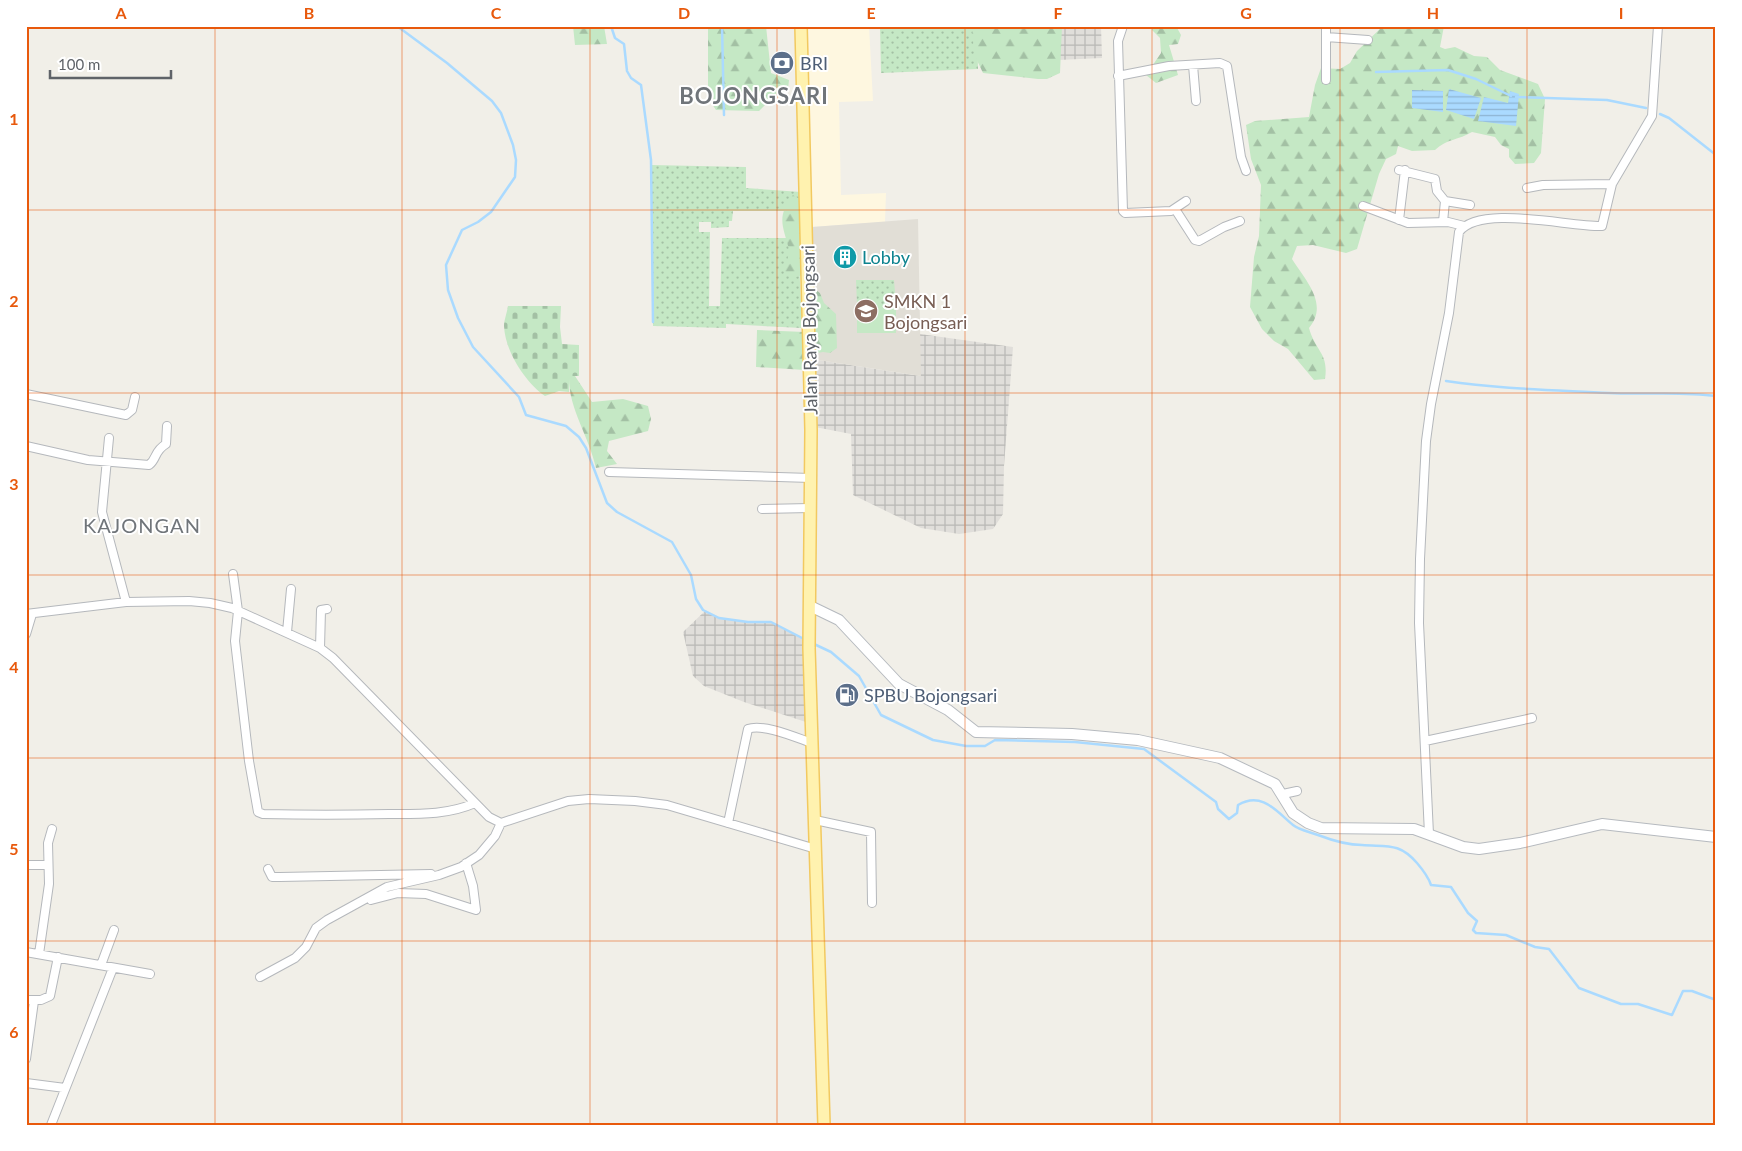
<svg xmlns="http://www.w3.org/2000/svg" width="1742" height="1151" font-family="Lato,sans-serif">
  <defs>
    <pattern id="industrial-grid" width="8" height="8" patternUnits="userSpaceOnUse" patternTransform="scale(1.25)"><rect width="8" height="8" fill="#e0deda"/><path d="M0 4h8M4 0v8" fill="none" stroke="#b9b8b5"/></pattern>
    <pattern id="grass-dots" width="8" height="8" patternUnits="userSpaceOnUse" patternTransform="scale(1.25)"><rect width="8" height="8" fill="#c5e8c5"/><path d="M2 2h.1M6 6h.1" fill="none" stroke="#a3c0a4" stroke-width="1.8" stroke-linecap="round"/></pattern>
    <pattern id="forest-firs" width="22" height="20" patternUnits="userSpaceOnUse" patternTransform="scale(1.25)"><rect width="22" height="20" fill="#c5e8c5"/><path d="M5 1l3.5 6h-7zM16 11l3.5 6h-7z" fill="#a3c0a4"/></pattern>
    <pattern id="cemetery-stones" width="16" height="16" patternUnits="userSpaceOnUse" patternTransform="scale(1.25)"><rect width="16" height="16" fill="#c5e8c5"/><path d="M2 7V4a2 2 0 0 1 4 0v3zM10 15v-3a2 2 0 0 1 4 0v3z" fill="#a3c0a4"/></pattern>
    <pattern id="water-rules" width="6" height="5" patternUnits="userSpaceOnUse" patternTransform="scale(1.25)"><rect width="6" height="5" fill="#aadaff"/><path d="M0 2.5h6" fill="none" stroke="#8eb4d2"/></pattern>
  </defs>
  <rect width="100%" height="100%" fill="#f1efe8"/>
  <!-- commercial -->
  <path fill="#fef7e0" d="M805,26H869L873,101L839,102L841,195L886,193L885,222L812,227Z"/>
  <!-- industrial -->
  <path fill="url(#industrial-grid)" d="M976,26H1101L1102,58L1058,60Z
    M920,334L1013,347L1004,466L1003,514L993,529L959,534L921,528L853,495L851,434L815,427L812,359L920,376Z
    M705,611L719,618L748,622H771L807,640L809,723L744,702L704,686L693,676L683,632Z"/>
  <!-- education -->
  <path fill="#e1ded6" d="M918,219L921,376L812,359V227Z"/>
  <!-- grass -->
  <path fill="url(#grass-dots)" d="M880,26H977L978,69L881,73Z
    M651,165L746,167V188L801,192V200L786,211H733L732,221H729V227L711,228V222H699V232H710L709,306H720L722,238H798L802,328L726,324V328L653,326Z
    M856,280H894L896,305H857Z"/>
  <!-- forest -->
  <path fill="url(#forest-firs)" d="M573,26H604L607,44L575,45Z
    M708,26H766L771,73L789,80L788,89L769,101L759,111L716,110L708,98Z
    M972,26H1062L1060,73L1047,79H1038L983,73L974,54Z
    M1153,26H1176L1181,35L1178,44L1169,45L1178,75L1156,83L1146,75L1161,53L1160,38L1152,30Z
    M1383,26H1444L1440,47L1445,49L1455,47L1474,56L1487,57L1500,70L1538,84L1545,99L1541,153L1534,163L1515,164L1509,157V149L1501,145L1495,137L1472,132C1459,140 1446,139 1435,150L1412,151L1398,146L1396,154L1386,159L1379,174L1357,249L1346,253L1313,245L1297,246L1292,259C1306,281 1329,304 1309,328C1315,351 1329,353 1325,379L1314,380L1288,349L1274,341L1262,329L1250,307L1254,257L1259,236L1261,185L1251,159L1246,125L1255,121L1309,117L1315,85L1321,68L1340,69L1350,63L1357,51Z
    M793,195L801,200L803,275L792,278L784,272C785,266 790,253 789,249C783,226 776,217 793,195Z
    M812,287L820,293L824,303L836,314L837,348L830,353L823,352L812,354Z
    M757,330L805,332V370L756,367Z
    M569,376H575L592,402L623,399L648,406L651,419L648,431L609,441L607,451L617,464L596,468C589,436 568,408 569,376Z"/>
  <!-- cemetery -->
  <path fill="url(#cemetery-stones)" d="M508,306H561L560,327L562,344L579,345V376H569V392L559,391L545,396C525,382 505,351 504,326C504,320 507,313 508,306Z"/>
  <!-- garden -->
  <path fill="#c5e8c5" d="M857,305H896V333H857Z"/>
  <!-- water -->
  <path fill="url(#water-rules)" d="M1449,89L1481,98L1474,119L1446,110Z
    M1412,90L1443,91V112L1412,108Z
    M1510,91L1519,94L1516,126L1478,121L1484,97L1508,103Z"/>
  <g fill="none" stroke-linecap="round" stroke-linejoin="round">
    <!-- stream -->
    <path stroke="#aadaff" stroke-width="2.5" d="M397,26L447,63L492,101L501,113L513,145L516,160L515,177L491,212L478,222L462,230L446,265L448,290L458,318L473,347L519,397L526,415L566,426L579,437L586,448L607,503L617,512L672,542L691,575L696,599L703,610L719,618L748,622H771L806,640
      M611,26L615,38L624,44L627,71L631,78L641,85L651,160L653,322
      M722,26L724,115
      M1376,72L1448,70L1476,79L1511,96
      M1516,97L1607,100L1646,108
      M1660,114L1669,118L1716,155
      M1446,381C1500,389 1555,390 1609,393C1645,395 1680,391 1716,396
      M814,644L831,652L859,676L881,715L933,740L966,746H985L995,740L1075,742L1144,749L1216,802L1218,809L1229,819L1237,813L1238,805C1262,791 1276,811 1293,825C1299,830 1310,832 1318,835C1331,840 1348,845 1362,845C1387,847 1399,842 1417,863C1423,870 1428,876 1431,885L1451,887L1468,913L1477,921L1473,930L1476,933L1506,935L1535,947L1549,949L1579,988L1621,1004H1638L1672,1015L1683,991H1692L1716,1000"/>
    <!-- street casing -->
    <g stroke="#b5b8bc" stroke-width="10">
      <path id="street" d="M1123,26L1118,41L1123,211L1125,213L1171,211L1186,201
        M1326,26V80
        M1326,37L1368,40
        M1193,65L1196,101
        M1118,76L1169,66L1220,63L1227,66L1241,157L1246,171
        M1399,170L1435,179L1437,191L1445,201L1470,205
        M1527,188L1543,185L1612,184
        M1363,206L1408,223L1448,222L1464,226
        M1175,209L1195,240L1199,241L1224,227L1240,221
        M1399,220L1405,170
        M1443,222L1445,201
        M26,394L126,415L132,410L135,397
        M109,438L102,512L126,602
        M26,446L88,460L149,465C157,459 154,451 166,444L167,426
        M609,472L811,478
        M762,509L810,508
        M233,574L238,611L235,641L249,761L258,812L263,814C305,815 347,815 389,814C419,814 448,815 475,803
        M26,614L126,602L189,601L210,603L232,608L320,648L333,658L489,817L501,823L568,801L589,799L635,801L667,805L816,849
        M287,632L291,589
        M26,634L32,614
        M320,648L321,610L327,609
        M1425,741L1532,718
        M1283,794L1297,791
        M815,820L871,832L872,903
        M728,823L748,729C763,723 797,738 812,743
        M1429,834L1419,623L1420,559L1426,441L1431,404L1449,313L1459,232C1480,204 1569,227 1602,226L1612,184L1652,116L1658,26
        M26,865H46
        M268,869L272,877H280L431,874
        M371,900L398,893L426,894L476,910L473,886L466,863
        M26,952L150,974
        M39,954L49,884L48,843L52,829
        M101,965L114,930
        M260,977L295,958L306,947L316,928L327,920L387,887L439,875L461,867L479,855L495,836L501,823
        M26,1000H41L50,996L58,957
        M26,1059L34,1001
        M26,1083L65,1088
        M51,1125L113,968"/>
    </g>
    <!-- secondary casing -->
    <g stroke="#b6babf" stroke-width="12">
      <path id="secondary" d="M810,606L839,620L899,684L948,710L976,732L1072,734L1138,740L1220,758L1275,784L1293,813L1308,823L1321,828L1414,829L1463,847L1479,849L1520,843L1602,824L1716,837"/>
    </g>
    <!-- primary casing -->
    <g stroke="#f2c960" stroke-width="14">
      <path id="primary" d="M801,26L811,430L809,648L824,1125"/>
    </g>
    <!-- street -->
    <use href="#street" stroke="#fff" stroke-width="8"/>
    <!-- secondary -->
    <use href="#secondary" stroke="#fff" stroke-width="10"/>
    <!-- primary -->
    <use href="#primary" stroke="#fff2af" stroke-width="11"/>
  </g>
  <!-- grid -->
  <path fill="none" stroke="#e8590c" stroke-width="1" stroke-opacity="0.55" d="M215,26V1125M402,26V1125M590,26V1125M777,26V1125M965,26V1125M1152,26V1125M1340,26V1125M1527,26V1125M26,210H1716M26,393H1716M26,575H1716M26,758H1716M26,941H1716"/>
  <!-- icons -->
  <defs>
    <g id="bank-disc" transform="scale(1.25)"><circle r="9.5" fill="#5c6f8a" stroke="#fff"/><path d="M-6-4H6V4H-6ZM0-2.3a2.3 2.3 0 1 0 0 4.6a2.3 2.3 0 1 0 0-4.6Z" fill="#fff"/></g>
    <g id="building-disc" transform="scale(1.25)"><circle r="9.5" fill="#0f9aa8" stroke="#fff"/><path d="M-4-6H4V6H1V3H-1V6H-4ZM-2.5-4.3h1.7v1.8h-1.7ZM.8-4.3h1.7v1.8H.8ZM-2.5-1h1.7V.8h-1.7ZM.8-1h1.7V.8H.8Z" fill="#fff"/></g>
    <g id="school-disc" transform="scale(1.25)"><circle r="9.5" fill="#8d6e63" stroke="#fff"/><path d="M0-5L7-2L0 1L-7-2ZM-4 1L0 2.5L4 1V4Q0 6-4 4Z" fill="#fff"/></g>
    <g id="fuel-disc" transform="scale(1.25)"><circle r="9.5" fill="#5c6f8a" stroke="#fff"/><path d="M-5.5-6h7V0h2V4h1.3V-2.5L3-4.5l.8-.8L6-3V5H2.5V1h-1V6h-7ZM-4.2-4.7v3.2H.2V-4.7Z" fill="#fff"/></g>
  </defs>
  <g fill-rule="evenodd">
    <use href="#bank-disc" x="782" y="63"/>
    <use href="#building-disc" x="845" y="257"/>
    <use href="#school-disc" x="866" y="311"/>
    <use href="#fuel-disc" x="847" y="695"/>
  </g>
  <g text-anchor="middle" dominant-baseline="central" stroke-width="4" stroke-linejoin="round" paint-order="stroke">
    <!-- service labels -->
    <g font-size="18" fill="#4e5e75" stroke="#fff" text-anchor="start">
      <text x="800" y="63">BRI</text>
      <text x="864" y="695">SPBU Bojongsari</text>
    </g>
    <!-- culture labels -->
    <g font-size="18" fill="#0d838f" stroke="#fff" text-anchor="start">
      <text x="862" y="257">Lobby</text>
    </g>
    <!-- education labels -->
    <g font-size="18" fill="#785e54" stroke="#fff" text-anchor="start">
      <text x="884" y="301">SMKN 1<tspan x="884" dy="21">Bojongsari</tspan></text>
    </g>
    <!-- street labels -->
    <g font-size="18" fill="#5f6368" stroke="#fff">
      <text transform="translate(809 330) rotate(-91)">Jalan Raya Bojongsari</text>
    </g>
    <!-- quarter labels -->
    <g font-size="20" letter-spacing="1" fill="#70757a" stroke="#fff">
      <text x="142" y="525">KAJONGAN</text>
    </g>
    <!-- district labels -->
    <g font-size="22" font-weight="bold" letter-spacing="1" fill="#70757a" stroke="#fff">
      <text x="754" y="95">BOJONGSARI</text>
    </g>
  </g>
  <!-- border -->
  <rect width="1742" height="1151" fill="none" stroke="#ffffff" stroke-width="55"/>
  <!-- scale -->
  <path d="M50 70v8h121v-8" fill="none" stroke="#5f6368" stroke-width="2.5"/>
  <text x="58" y="70" font-size="15" fill="#5f6368" stroke="#ffffff" stroke-width="4" paint-order="stroke">100 m</text>
  <rect x="28" y="28" width="1686" height="1096" fill="none" stroke="#e8590c" stroke-width="2"/>
  <g font-size="16" text-anchor="middle" font-weight="bold" fill="#e8590c">
    <text x="121" y="19">A</text>
    <text x="309" y="19">B</text>
    <text x="496" y="19">C</text>
    <text x="684" y="19">D</text>
    <text x="871" y="19">E</text>
    <text x="1058" y="19">F</text>
    <text x="1246" y="19">G</text>
    <text x="1433" y="19">H</text>
    <text x="1621" y="19">I</text>
    <text x="14" y="125">1</text>
    <text x="14" y="307">2</text>
    <text x="14" y="490">3</text>
    <text x="14" y="673">4</text>
    <text x="14" y="855">5</text>
    <text x="14" y="1038">6</text>
  </g>
</svg>
